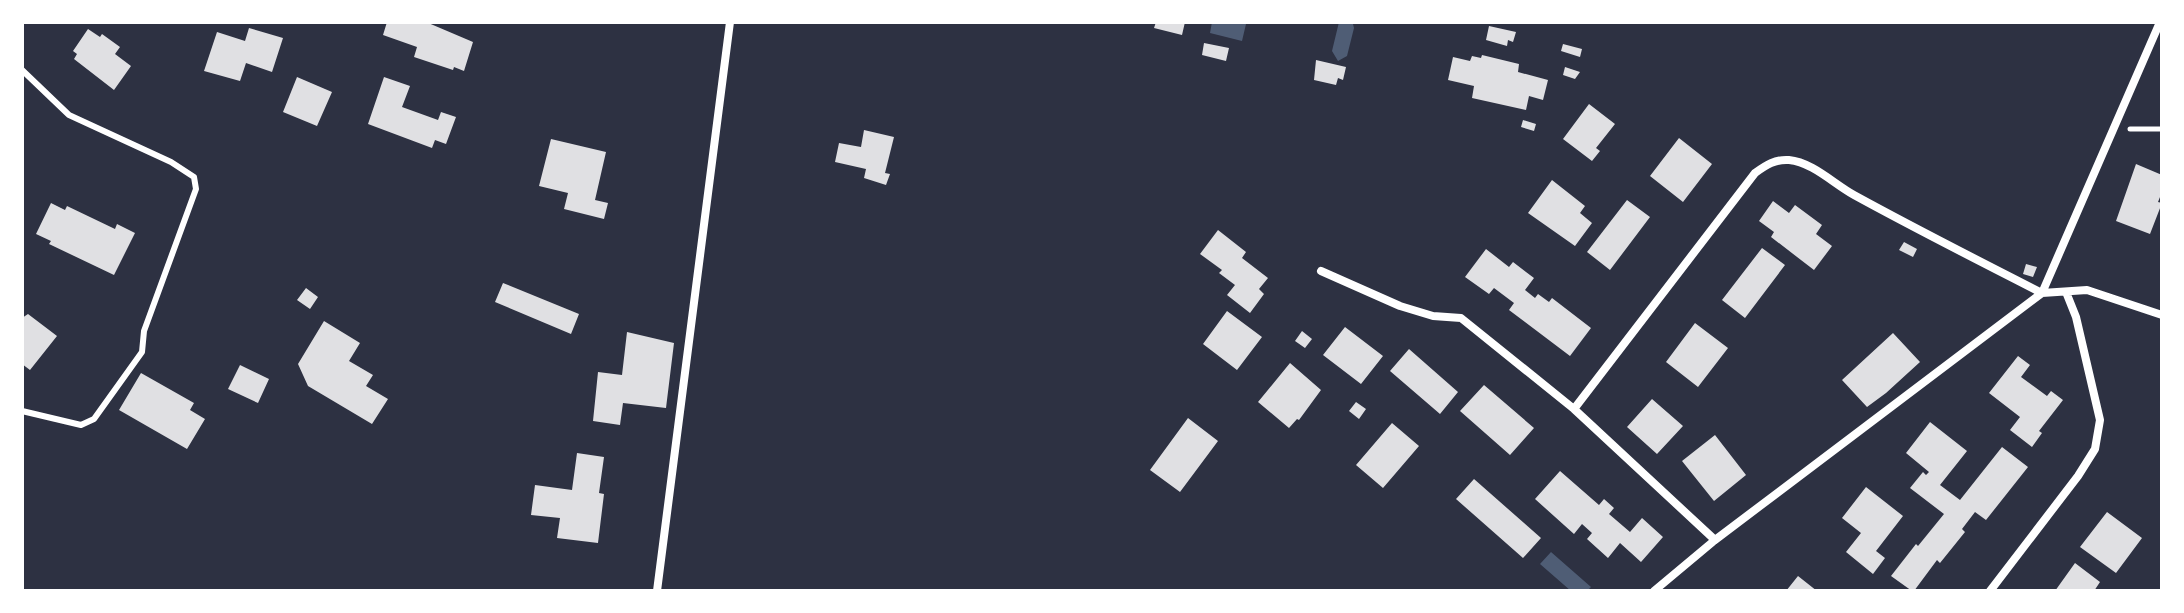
<svg xmlns="http://www.w3.org/2000/svg" width="2184" height="613" font-family="'Nunito Sans',sans-serif">
  <rect width="100%" height="100%" fill="#2d3142"/>
  <!-- water -->
  <path fill="#4f5d75" d="M1212,22L1246,24L1242,41L1210,33Z
    M1339,22L1353,24L1354,28L1347,56L1338,61L1332,51Z
    M1551,552L1591,587L1587,591H1571L1540,564Z"/>
  <!-- building -->
  <path fill="#e0e0e3" d="M387,22H426L473,42L464,71L454,67L453,70L414,57L417,47L383,35Z
    M1156,22H1185L1182,35L1154,28Z
    M1489,26L1516,32L1513,42L1508,40L1507,46L1486,40Z
    M249,28L283,38L272,72L246,63L240,81L204,71L217,32L245,41Z
    M88,29L100,37L102,34L120,47L115,54L131,66L114,90L74,59L77,54L73,51Z
    M1204,43L1229,48L1226,61L1202,55Z
    M1563,44L1582,49L1580,57L1561,51Z
    M1482,55L1519,64L1518,72L1548,80L1543,100L1529,96L1526,110L1472,98L1474,86L1448,80L1453,57L1470,61L1472,56L1481,58Z
    M1316,60L1346,67L1343,80L1338,78L1336,85L1314,80Z
    M1565,67L1580,72L1575,79L1563,75Z
    M297,77L332,92L317,126L283,112Z
    M384,77L410,86L402,107L438,120L441,112L456,117L446,144L435,140L432,148L368,124Z
    M1589,104L1615,124L1596,148L1600,151L1592,161L1563,139Z
    M1523,120L1536,124L1534,131L1521,127Z
    M864,130L894,137L885,173L890,174L886,185L864,178L866,169L835,162L839,143L861,147Z
    M1679,138L1712,164L1683,202L1650,176Z
    M551,139L606,152L595,200L608,203L604,219L564,209L568,193L539,186Z
    M2136,164L2162,175V192L2158,202L2162,203L2150,234L2116,221Z
    M1552,180L1585,206L1580,213L1592,223L1575,246L1528,213Z
    M1627,200L1650,217L1610,270L1587,252Z
    M1773,201L1789,213L1795,205L1822,225L1816,234L1832,246L1814,270L1771,237L1774,232L1759,221Z
    M51,203L65,210L67,206L115,229L117,224L135,233L114,275L49,244L51,241L36,234Z
    M1218,230L1246,252L1242,258L1268,278L1259,289L1264,294L1250,313L1227,295L1235,285L1219,273L1222,270L1200,254Z
    M1904,242L1917,249L1913,257L1899,250Z
    M1762,248L1785,265L1745,318L1722,300Z
    M1486,249L1509,267L1513,262L1534,278L1525,290L1535,298L1538,294L1549,302L1552,298L1591,328L1570,356L1509,310L1514,303L1494,288L1489,294L1465,277Z
    M2026,264L2037,267L2033,277L2023,274Z
    M503,283L579,314L571,334L495,302Z
    M306,288L318,297L310,309L297,300Z
    M1227,311L1262,337L1237,370L1203,344Z
    M28,314L57,336L30,370L22,364V318Z
    M324,321L360,343L349,361L373,375L366,386L388,399L372,424L308,386L298,364Z
    M1695,323L1728,348L1698,387L1666,362Z
    M1345,327L1383,356L1361,384L1323,355Z
    M1302,331L1312,339L1305,348L1295,341Z
    M627,332L674,343L666,408L623,403L620,425L593,421L598,372L622,375Z
    M1893,333L1920,362L1886,393L1867,407L1842,380Z
    M1409,349L1458,392L1440,414L1390,371Z
    M2018,356L2030,365L2021,377L2047,396L2051,391L2063,400L2039,431L2042,433L2032,447L2010,430L2020,417L1989,393Z
    M1290,363L1321,390L1299,420L1297,419L1289,428L1258,402Z
    M240,365L269,379L258,403L228,389Z
    M141,373L194,403L190,410L205,419L187,449L119,410Z
    M1484,385L1534,428L1510,455L1460,411Z
    M1652,399L1683,426L1657,454L1627,427Z
    M1356,402L1366,409L1359,419L1349,411Z
    M1188,418L1218,441L1180,492L1150,470Z
    M1930,422L1967,451L1940,485L1960,500L2002,447L2028,467L1986,520L1975,512L1962,529L1965,532L1940,563L1937,560L1914,591H1912L1891,576L1916,544L1918,546L1944,514L1910,488L1923,472L1926,475L1929,472L1906,453Z
    M1392,423L1419,446L1383,488L1356,465Z
    M1715,435L1746,475L1714,501L1682,461Z
    M577,453L604,457L599,493L604,494L598,543L557,538L560,518L531,515L535,485L572,490Z
    M1560,471L1599,505L1604,499L1614,508L1609,514L1630,532L1642,518L1663,537L1641,562L1620,543L1608,558L1587,539L1592,533L1582,524L1574,534L1535,499Z
    M1474,479L1541,538L1523,558L1456,499Z
    M1866,487L1903,516L1876,551L1885,558L1873,574L1846,552L1861,533L1842,518Z
    M2107,512L2142,538L2116,573L2080,547Z
    M2075,563L2100,582L2094,591H2055Z
    M1798,576L1817,591H1786Z"/>
  <g fill="none" stroke-linecap="round" stroke-linejoin="round">
    <!-- path -->
    <path stroke="#fff" stroke-width="5" d="M2130,129H2162"/>
    <!-- service -->
    <path stroke="#fff" stroke-width="6" d="M22,70L69,115L171,162L194,177L196,189L144,331L142,352L94,419L81,425L22,411"/>
    <!-- minor -->
    <path stroke="#fff" stroke-width="8" d="M1321,271L1400,306L1433,316L1461,318L1574,409L1715,540
      M1574,409L1755,173C1766,165 1775,159 1789,160C1812,162 1834,184 1854,195C1916,229 1979,261 2042,293L2160,22
      M657,591L730,22
      M1654,591L1715,540L2042,293L2087,290L2162,315
      M1990,591L2078,476L2095,449L2100,420L2076,317L2066,292"/>
  </g>
  <!-- border -->
  <rect width="2184" height="613" fill="none" stroke="#ffffff" stroke-width="48"/>
</svg>
